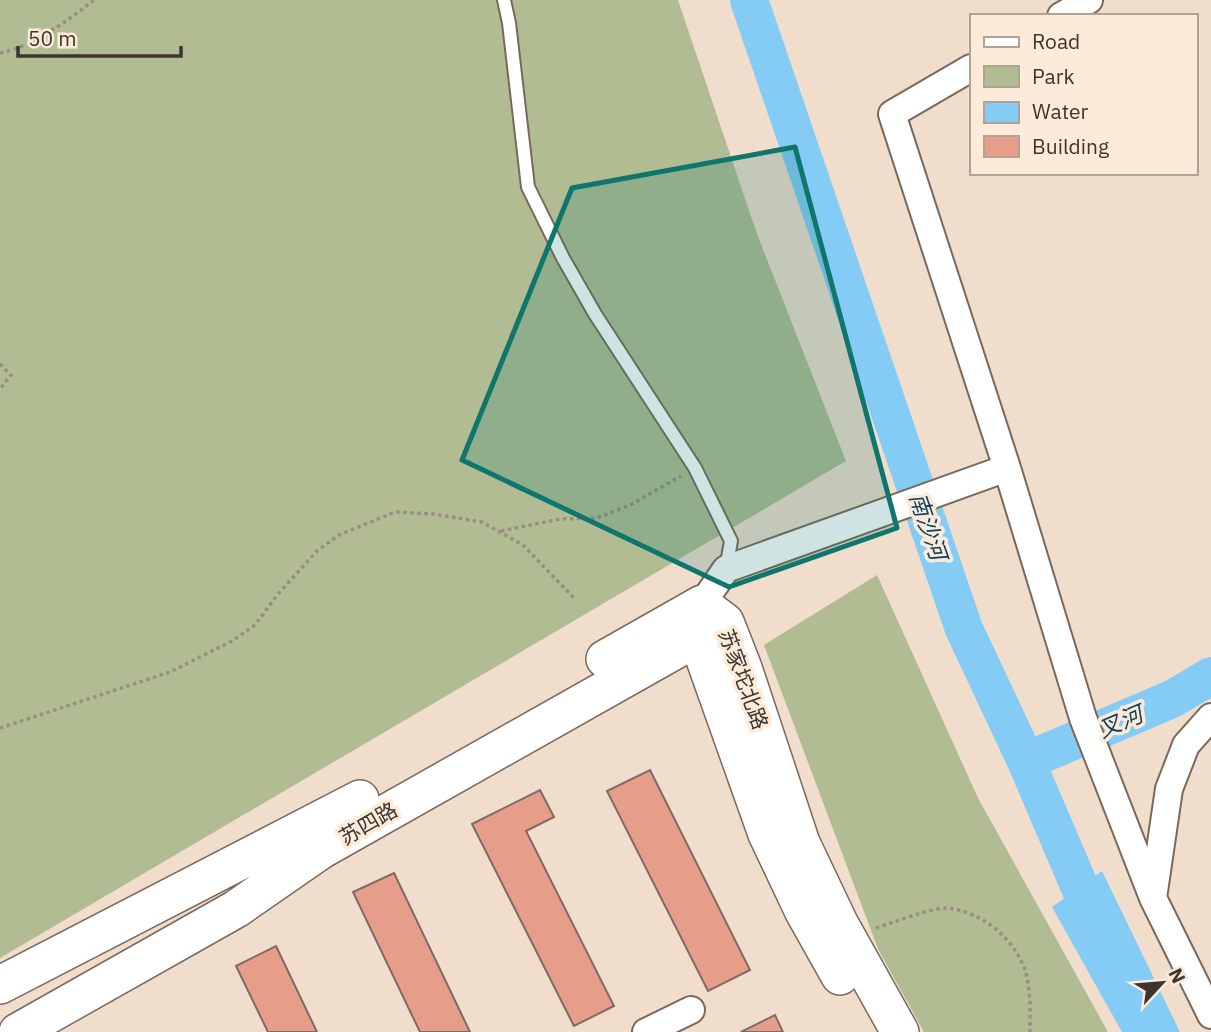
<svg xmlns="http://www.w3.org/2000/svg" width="1211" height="1032" font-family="'IBM Plex Sans','Noto Sans SC',sans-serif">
  <rect width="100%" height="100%" fill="#f0ddcc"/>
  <!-- green -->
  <path fill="#b2bc92" d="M0,0H678L757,234L846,461L0,958Z
    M877,575L978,798L1108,1032H924L878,949L764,645Z"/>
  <!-- water -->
  <path fill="#84cbf6" d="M1102,871L1180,1032H1122L1052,907Z"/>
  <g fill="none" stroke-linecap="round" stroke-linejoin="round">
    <!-- river -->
    <path stroke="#84cbf6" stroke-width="38" d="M749,0L964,629L1026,761L1090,911L1102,933
      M1026,761L1172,699L1211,676"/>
  </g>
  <!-- building -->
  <path fill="#e69d89" stroke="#806a64" stroke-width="2" d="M650,770L750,970L708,991L607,791Z
    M540,790L554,817L526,831L614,1006L574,1026L472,824Z
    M394,873L470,1032H420L353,892Z
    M276,946L317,1032H268L236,966Z
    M775,1015L783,1032H741Z"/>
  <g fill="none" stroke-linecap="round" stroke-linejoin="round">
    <!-- lane casing -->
    <g stroke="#7a695b" stroke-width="16">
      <path id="lane" d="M504,0L509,23L528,187L563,258L595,314L695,468L731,541L726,569"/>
    </g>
    <!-- street casing -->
    <g stroke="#7a695b" stroke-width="30">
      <path id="street" d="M1061,16L1089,0
        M971,68L892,114L1007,468L1083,718L1153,898
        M702,604L726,569L1007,468
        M1211,717L1186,745L1169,789L1153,898L1211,1015
        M646,1032L691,1010"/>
    </g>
    <!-- secondary casing -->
    <g stroke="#7a695b" stroke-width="40">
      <path id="secondary" d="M705,607L725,622L743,668L801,843L839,923L900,1032
        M701,612L697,637L767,834L804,912L840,976
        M605,659L702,604
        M0,985L360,799
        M18,1032L236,909L321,850L725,622"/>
    </g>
    <!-- path -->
    <path stroke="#9a8d81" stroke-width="3.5" stroke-dasharray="3.5 3.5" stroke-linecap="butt" d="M0,53C31,47 69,20 94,0
      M0,364L11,375L0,389
      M501,531L560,519L597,518L630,505L681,476
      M0,728L170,672L232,641L255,625L278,594L317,551L339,535L395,512L433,514L482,522L523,545L574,598
      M876,928C892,923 933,907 948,908C983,912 1016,940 1026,973C1031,992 1030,1013 1030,1032"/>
    <!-- lane -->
    <use href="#lane" stroke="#fff" stroke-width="12"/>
    <!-- street -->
    <use href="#street" stroke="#fff" stroke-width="26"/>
    <!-- secondary -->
    <use href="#secondary" stroke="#fff" stroke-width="37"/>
  </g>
  <!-- marked area -->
  <path fill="#0f766e" fill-opacity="0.2" stroke="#0f766e" stroke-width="5" stroke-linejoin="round" d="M795,147L897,528L729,587L462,460L572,188Z"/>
  <g text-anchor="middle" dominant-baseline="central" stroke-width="7" stroke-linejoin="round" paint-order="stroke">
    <!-- street labels -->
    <g font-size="21" fill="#3d352f" stroke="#fdead9">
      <text transform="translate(744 679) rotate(70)">苏家坨北路</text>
      <text transform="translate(368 823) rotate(-30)">苏四路</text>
    </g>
    <!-- water labels -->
    <g font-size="23" font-style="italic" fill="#0b4561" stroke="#fdead9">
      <text transform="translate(929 526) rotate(71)">南沙河</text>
      <text transform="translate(1120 721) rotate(-23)">叉河</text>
    </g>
  </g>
  <!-- legend -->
  <rect x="970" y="14" width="228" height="161" fill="#fdead9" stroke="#b0a295" stroke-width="2"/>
  <rect x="984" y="37" width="35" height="10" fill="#ffffff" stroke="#b0a295" stroke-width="2"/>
  <text x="1032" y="49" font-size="21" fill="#3d352f">Road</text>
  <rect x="984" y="66" width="35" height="21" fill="#b2bc92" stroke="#b0a295" stroke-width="2"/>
  <text x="1032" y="84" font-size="21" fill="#3d352f">Park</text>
  <rect x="984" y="102" width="35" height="21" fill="#84cbf6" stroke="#b0a295" stroke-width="2"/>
  <text x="1032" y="119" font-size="21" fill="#3d352f">Water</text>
  <rect x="984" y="136" width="35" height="21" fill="#e69d89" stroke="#b0a295" stroke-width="2"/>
  <text x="1032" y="154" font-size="21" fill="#3d352f">Building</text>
  <!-- north arrow -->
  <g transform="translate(1162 983) rotate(64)" stroke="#fdead9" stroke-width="5" paint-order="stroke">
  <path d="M0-5L12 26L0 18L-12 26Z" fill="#3d352f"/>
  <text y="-10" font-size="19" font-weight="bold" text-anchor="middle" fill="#3d352f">N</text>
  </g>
  <!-- scale -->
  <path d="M18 46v10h163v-10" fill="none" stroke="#3d352f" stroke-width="3.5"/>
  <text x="28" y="46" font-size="21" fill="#3d352f" stroke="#fdead9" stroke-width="5" paint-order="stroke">50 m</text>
</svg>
